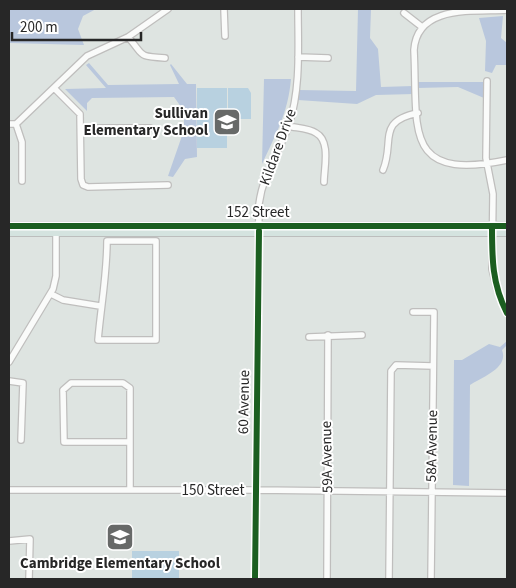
<svg xmlns="http://www.w3.org/2000/svg" width="516" height="588" font-family="'Source Sans 3',sans-serif">
  <rect width="100%" height="100%" fill="#dee4e1"/>
  <!-- green -->
  <path fill="#b9c7dd" d="M9,9H96L83,16L78,29L84,45L10,43L9,47Z
    M358,9H371L370,38L378,49L381,87L413,86L414,94L376,95L357,104L298,100L299,90L356,91Z
    M503,16L501,38L507,43V65H496L492,73L485,71L486,41L479,18Z
    M89,63L108,85L179,84L170,65L171,64L187,84H196L197,157L185,159L173,177L168,176L184,130V111L174,97L92,98L87,103V111L65,89L106,88L86,65Z
    M264,79H291C288,113 276,134 262,164Z
    M417,82H485L484,98L458,87L417,88Z
    M507,341V345L502,350C509,368 482,377 470,385L469,486L453,485L454,360H462L489,344L500,347Z"/>
  <!-- pitch -->
  <path fill="#b8d1e0" d="M197,88H227V148H197Z
    M228,88H248L251,93V119H228Z
    M132,551H179V579H132Z"/>
  <g fill="none" stroke-linecap="round" stroke-linejoin="round">
    <!-- minor casing -->
    <g stroke="#bfbebd" stroke-width="8">
      <path id="minor" d="M224,9L225,36
        M507,10C475,12 417,4 414,50C418,129 402,182 507,160
        M404,13L422,27
        M128,37C145,56 136,56 165,58
        M298,57L328,58
        M487,81L486,158L493,194L492,269L497,289L507,313
        M54,88L80,114L81,179L83,185L88,187L168,185
        M9,124H16L87,56L128,37L168,9
        M16,124L22,142V181
        M288,126C296,128 309,128 316,133C331,141 324,168 324,182
        M81,128H150
        M383,170C395,142 376,121 418,113
        M107,241H156V340H98C101,306 107,274 107,241Z
        M51,294L63,300L100,306
        M413,312H434L431,579
        M309,337L362,335
        M9,362L53,289L56,276V230
        M9,381L23,383L21,440
        M9,490H256L507,493
        M130,490V388L123,383H71L63,390L64,442H130
        M9,541L30,539L29,579
        M255,579L259,204C263,173 279,153 289,125C301,87 298,47 298,9
        M327,579L328,335
        M389,579L391,371L396,365L433,366"/>
    </g>
    <!-- major casing -->
    <g stroke="#bcbebd" stroke-width="10">
      <path id="major" d="M9,226H507
        M9,232H507"/>
    </g>
    <!-- minor -->
    <use href="#minor" stroke="#fafbfa" stroke-width="5.5"/>
    <!-- major -->
    <use href="#major" stroke="#d4e3df" stroke-width="8"/>
    <!-- cycleway casing -->
    <g stroke="#fff" stroke-width="9">
      <path id="cycleway" d="M9,226H507
        M492,226C492,258 492,284 507,313
        M255,579L259,231"/>
    </g>
    <!-- cycleway -->
    <use href="#cycleway" stroke="#1b5e20" stroke-width="6"/>
  </g>
  <!-- icons -->
  <defs>
    <g id="school-square" transform="scale(1.4375)"><rect x="-9" y="-9" width="18" height="18" rx="4" fill="#676968" stroke="#fff"/><path d="M0-5L7-2L0 1L-7-2ZM-4 1L0 2.5L4 1V4Q0 6-4 4Z" fill="#fff"/></g>
  </defs>
  <g fill-rule="evenodd">
    <use href="#school-square" x="227" y="122"/>
    <use href="#school-square" x="120" y="537"/>
  </g>
  <g text-anchor="middle" dominant-baseline="central" stroke-width="4" stroke-linejoin="round" paint-order="stroke">
    <!-- poi labels -->
    <g font-size="15" font-weight="bold" fill="#272727" stroke="#fff" text-anchor="end">
      <text x="208" y="113">Sullivan<tspan x="208" dy="17">Elementary School</tspan></text>
      <text x="120" y="563" text-anchor="middle">Cambridge Elementary School</text>
    </g>
    <!-- street labels -->
    <g font-size="15" fill="#272727" stroke="#fff">
      <text transform="translate(278 147) rotate(-70)">Kildare Drive</text>
      <text x="258" y="212">152 Street</text>
      <text transform="translate(244 402) rotate(-89)">60 Avenue</text>
      <text transform="translate(432 446) rotate(-89)">58A Avenue</text>
      <text transform="translate(327 457) rotate(-91)">59A Avenue</text>
      <text x="213" y="490">150 Street</text>
    </g>
  </g>
  <!-- border -->
  <rect width="516" height="588" fill="none" stroke="#272727" stroke-width="20"/>
  <!-- scale -->
  <path d="M12 32v8h129v-8" fill="none" stroke="#272727" stroke-width="2.5"/>
  <text x="20" y="32" font-size="15" fill="#272727" stroke="#ffffff" stroke-width="4" paint-order="stroke">200 m</text>
</svg>
